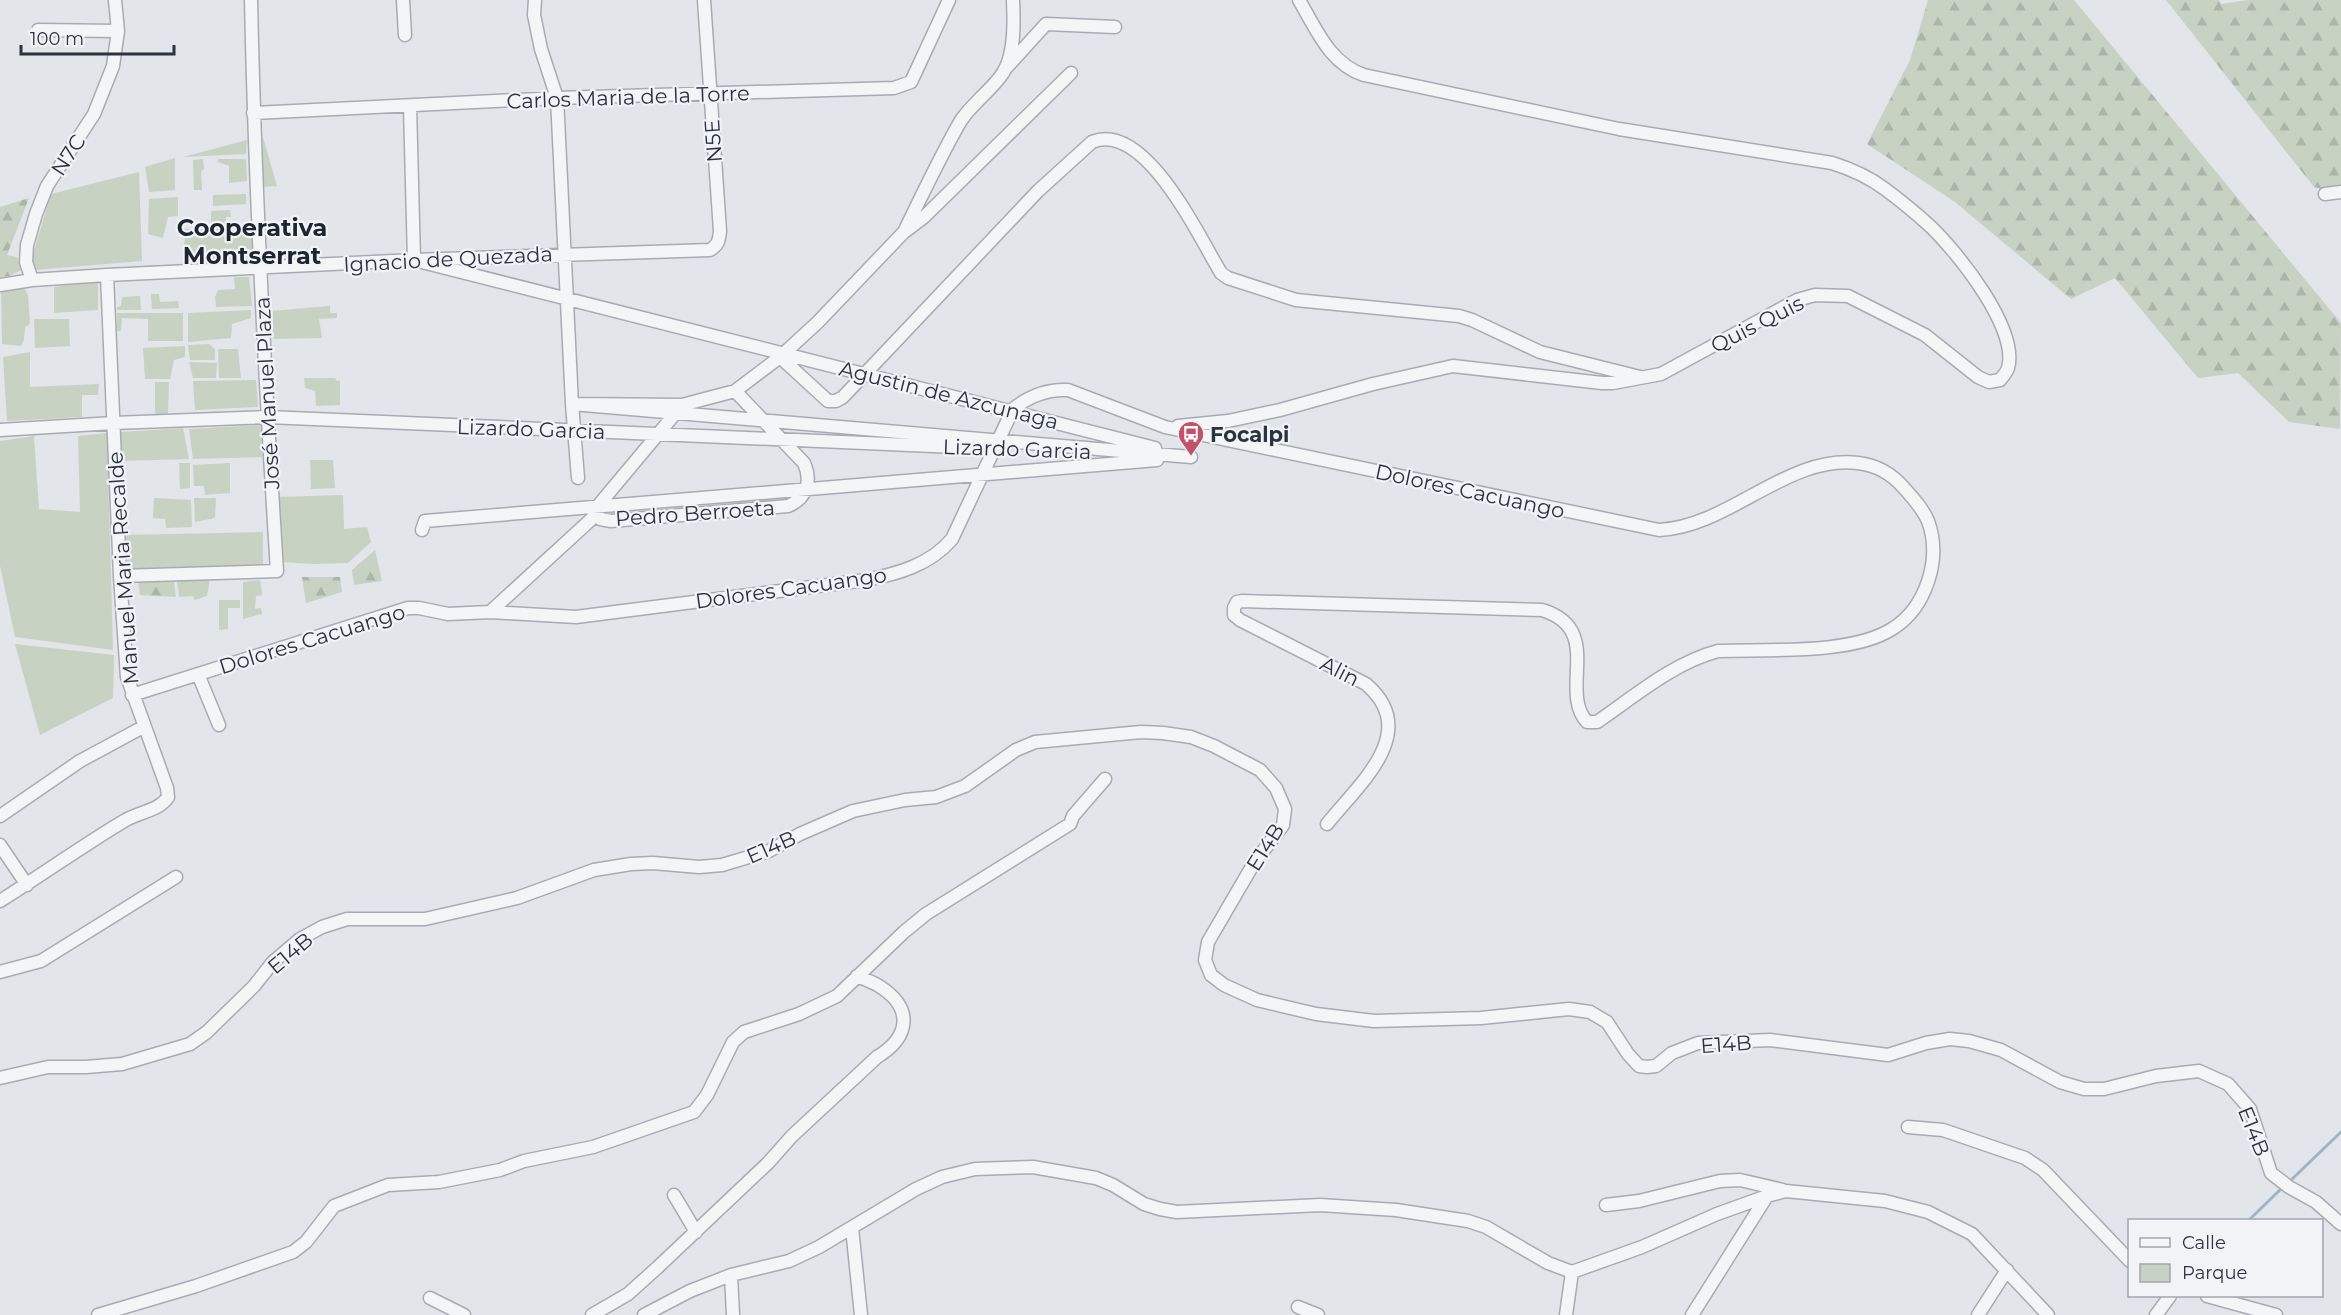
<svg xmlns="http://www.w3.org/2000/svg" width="2341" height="1315" font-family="Montserrat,sans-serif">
  <defs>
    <pattern id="forest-firs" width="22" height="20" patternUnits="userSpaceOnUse" patternTransform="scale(1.5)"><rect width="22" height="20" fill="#c8d2c3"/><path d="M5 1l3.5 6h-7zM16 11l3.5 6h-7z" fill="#acb5a9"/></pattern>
  </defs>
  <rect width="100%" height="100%" fill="#e2e5e9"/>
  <!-- green -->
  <path fill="#c8d2c3" d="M263,137L277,186L263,187Z
    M247,140L246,154L183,157Z
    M175,158V190L149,192L145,167Z
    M203,159L204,169L201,171L202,190H194L193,160Z
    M218,159H246L247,181L229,183V166L218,162Z
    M139,172L142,261L35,270L31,261L51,194Z
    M246,194V204L213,206V195Z
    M178,197V216L168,217L163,238L148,234L149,199Z
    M230,210L231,217H226V225L211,224V211Z
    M227,227L232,231L251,230L254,261L184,260L185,229Z
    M234,277H249L252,306L216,307L215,297L218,290L235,289Z
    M98,280V310L54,313V287Z
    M23,286L28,295L30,324L25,327L24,339L21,346L2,344L1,290Z
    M151,294H159L160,302L178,301L179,308L152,309Z
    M140,296L141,310H117V307L121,306L122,297Z
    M330,306V313H337V318L319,319L322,338L274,339L271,311Z
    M251,310V318L232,324L231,338L188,342V313Z
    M117,313H183V341H148V319L122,318L121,331H117Z
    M34,319H69L70,346L35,348Z
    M209,344L215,349V360H190L188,345Z
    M185,346V357L174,360L170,379H145L143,348Z
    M218,349H238L241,378H219Z
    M30,352V387L99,384L98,395H82V417L7,421L3,357Z
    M189,362L217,363L216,378H193Z
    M304,378H335L337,381L340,380V405L316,406L315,391L305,388Z
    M256,380L258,407L195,410L193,381Z
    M155,382H169L168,413L155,415Z
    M261,425L262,457L193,459L189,429Z
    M183,428L189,459L122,461L121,432Z
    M107,433L113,650L15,637L0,566V441L34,436L39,509L80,512L78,436Z
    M310,460H333L335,488L311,489Z
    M179,463H190V488L180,489Z
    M230,463V493L205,495L204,486H194L193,465Z
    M343,495L344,529L367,527L371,542L348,563L314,564L280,562L277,497Z
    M154,498L191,500L192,527L166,528L165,519L153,518Z
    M194,498H216L215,518L195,522Z
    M263,532V565L126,569L124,535Z
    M210,579L207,596L195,600L193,596L179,597L177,581Z
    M260,580L262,595L256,596L255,609L261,608L262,614L243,619V582Z
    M219,600H240V608H228V629L219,630Z
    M15,644L114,655L113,698L40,735Z"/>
  <!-- forest -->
  <path fill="url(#forest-firs)" d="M1928,0H2074L2341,323L2340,429L2289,422L2238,373L2198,378L2115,278L2071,299L1955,202L1867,144L1910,60Z
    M2166,0H2219L2221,4L2248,0H2341V194L2314,187Z
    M29,198L7,255L17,257L21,270L9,276L0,277V207Z
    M375,550L382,581L354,585L352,570Z
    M302,577H340L342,592L306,603Z
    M138,581L174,582L176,597L140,595Z"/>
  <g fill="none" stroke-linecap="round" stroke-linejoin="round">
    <!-- stream -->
    <path stroke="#a0b4c5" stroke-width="3" d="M2289,1182L2341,1132
      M2249,1220L2284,1186"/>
    <!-- minor casing -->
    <g stroke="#a7acb3" stroke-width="15">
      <path id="minor" d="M403,0L405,35
        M535,0L534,15L541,49L557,98L572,404L578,478
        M38,30L118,31
        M1006,68L1046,24L1115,27
        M1071,73L924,217L903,233L818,322L780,357L735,391L682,405L572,404L1191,457
        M410,106L414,260L1155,448
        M253,113L557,98L894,88L911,82L949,0
        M2325,194L2341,192
        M905,230C923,193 940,157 960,122C971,104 991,91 1003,73C1015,54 1014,22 1013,0
        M32,280L26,262L27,245L36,214L47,186L94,114L113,66L118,31L115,0
        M0,285L32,280L107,275L414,260L710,250C718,245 719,241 720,231L704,0
        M780,357L828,401H836L843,397L1038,191L1092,142C1145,120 1199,237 1221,273L1228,278L1296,300L1459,316L1472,320L1540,352L1640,377
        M679,409L597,507V514L600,519L611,521L788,506C807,498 812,481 804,463L735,391
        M1178,426L1228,421L1280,410L1373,384L1453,366L1602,383H1613L1661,374L1797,300L1815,295L1848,296L1925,335L1978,377L1989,382L2000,380C2003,376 2007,372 2008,368C2019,329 1958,253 1931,227C1917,214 1901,201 1885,189C1869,177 1851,169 1832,163L1619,129L1364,75C1330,64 1316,29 1299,0
        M0,430L114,423L268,417L1001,449
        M422,530L425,521L1157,460
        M120,576L277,571C265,381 255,190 251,0
        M490,612L597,514
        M198,674L219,725
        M132,695L408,608H419L448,614L490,612L576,617L866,580C897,574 930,565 952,539L1013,409C1029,396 1047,389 1068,390L1165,427L1659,530C1729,527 1788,454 1858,463C1876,465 1892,474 1904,488C1913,498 1923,509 1928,521C1942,559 1926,608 1892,629C1851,655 1767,649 1718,651C1673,663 1635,696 1597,722H1587C1558,690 1605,629 1542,610L1242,601L1237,602L1234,608V615L1240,620L1366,684C1422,732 1359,784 1327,824
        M0,816L80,761L143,727
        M0,845L27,885
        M0,901C42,875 82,846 124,821C138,812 159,811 168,797L167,788L127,677L120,576L107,275
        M0,972L41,961L176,877
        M0,1078L48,1067H86L122,1064L190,1044L207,1032L254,986L273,962L300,939L322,927L347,919H425L517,898L594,870L631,864L653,863L699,867L722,865L769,851L800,834L853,811L905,800L936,797L965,786L1016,750L1035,742L1141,732L1163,733L1191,737L1214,746L1260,770L1276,788L1285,809L1283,825L1254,863L1208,942L1205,960L1211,975L1224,985L1257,1000L1316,1014L1374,1021L1481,1018L1569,1009L1590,1012L1607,1022L1628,1054L1639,1066L1647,1067L1656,1066L1672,1053L1698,1043L1770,1040L1888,1055L1926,1043L1950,1039L1969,1041L2001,1050L2060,1082L2084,1089H2104L2156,1076L2199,1071L2228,1084L2250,1109L2271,1173L2289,1187L2316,1202L2341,1224
        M1908,1127L1943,1130L2025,1158L2043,1170L2130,1261
        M674,1195L696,1232
        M1606,1205L1639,1201L1720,1181L1740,1180L1783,1190
        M852,1228L861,1315
        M731,1275L733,1315
        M2207,1296L2276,1315
        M430,1298L464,1315
        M1298,1307L1318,1315
        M98,1315L196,1286L293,1252L306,1242L334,1206L388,1185L439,1182L500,1170L524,1161L593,1147L694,1112L707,1095L733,1042L744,1032L799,1014L837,996L904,932L926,914L1070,824L1073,816L1105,779
        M592,1315L628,1294L658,1267L768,1163L792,1136L877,1057C910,1037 914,1008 879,986C873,982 864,979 857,976
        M644,1315L690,1291L731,1275L789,1261L819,1247L916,1189L942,1177L975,1169L1033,1167L1096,1178L1113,1185L1144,1204L1160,1209L1177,1212L1320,1205L1396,1210L1468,1221L1486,1227L1548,1263L1572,1272
        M1566,1315L1572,1272L1642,1247L1717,1214L1767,1196L1786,1191L1885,1201L1928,1212L1972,1234L2048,1315
        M1692,1315L1767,1196
        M1978,1315L2007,1270
        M2156,1315L2170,1296"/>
    </g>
    <!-- minor -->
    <use href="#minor" stroke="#f4f5f7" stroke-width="12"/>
  </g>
  <!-- icons -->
  <defs>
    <g id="bus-pin" transform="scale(1.35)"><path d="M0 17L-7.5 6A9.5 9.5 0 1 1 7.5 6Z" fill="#c25269" stroke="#f1f3f6"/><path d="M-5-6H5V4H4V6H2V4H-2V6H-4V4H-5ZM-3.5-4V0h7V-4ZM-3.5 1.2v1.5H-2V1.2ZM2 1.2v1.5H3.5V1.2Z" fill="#fff"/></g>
  </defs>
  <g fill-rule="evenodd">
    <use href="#bus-pin" x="1191" y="434"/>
  </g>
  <g text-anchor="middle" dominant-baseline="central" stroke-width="4.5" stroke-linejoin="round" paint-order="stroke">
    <!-- street labels -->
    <g font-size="21" fill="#2b333f" stroke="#f1f3f6">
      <text transform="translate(628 97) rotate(-2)">Carlos Maria de la Torre</text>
      <text transform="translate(713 141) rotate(-94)">N5E</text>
      <text transform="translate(68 155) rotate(-57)">N7C</text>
      <text transform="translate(448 259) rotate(-3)">Ignacio de Quezada</text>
      <text transform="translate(1757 324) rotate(-27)">Quis Quis</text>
      <text transform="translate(267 393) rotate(-93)">José Manuel Plaza</text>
      <text transform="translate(949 395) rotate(14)">Agustin de Azcunaga</text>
      <text transform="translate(531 429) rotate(2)">Lizardo Garcia</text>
      <text transform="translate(1017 449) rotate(2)">Lizardo Garcia</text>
      <text transform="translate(1470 491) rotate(12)">Dolores Cacuango</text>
      <text transform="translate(695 513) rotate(-4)">Pedro Berroeta</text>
      <text transform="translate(123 568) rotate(-94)">Manuel Maria Recalde</text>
      <text transform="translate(791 588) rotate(-8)">Dolores Cacuango</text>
      <text transform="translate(312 639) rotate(-17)">Dolores Cacuango</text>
      <text transform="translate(1340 671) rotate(27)">Alin</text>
      <text transform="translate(771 847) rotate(-24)">E14B</text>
      <text transform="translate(1265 847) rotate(-58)">E14B</text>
      <text transform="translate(290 953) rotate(-40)">E14B</text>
      <text transform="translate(1726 1044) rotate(-4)">E14B</text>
      <text transform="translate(2254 1131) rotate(68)">E14B</text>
    </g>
    <!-- poi labels -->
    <g font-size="21" font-weight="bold" fill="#2b333f" stroke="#f1f3f6" text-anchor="start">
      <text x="1210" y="434">Focalpi</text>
    </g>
    <!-- quarter labels -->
    <g font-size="24" font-weight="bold" fill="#1d2530" stroke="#f1f3f6">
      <text x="252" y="227">Cooperativa<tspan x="252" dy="28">Montserrat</tspan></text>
    </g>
  </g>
  <!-- legend -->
  <rect x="2128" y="1219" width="195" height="78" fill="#f1f3f6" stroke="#a2a6ad" stroke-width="1.5"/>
  <rect x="2140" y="1238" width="30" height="9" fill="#f4f5f7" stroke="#a2a6ad" stroke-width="1.5"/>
  <text x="2182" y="1249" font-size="18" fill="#2b333f">Calle</text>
  <rect x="2140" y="1264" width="30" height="18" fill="#c8d2c3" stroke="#a2a6ad" stroke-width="1.5"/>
  <text x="2182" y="1279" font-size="18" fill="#2b333f">Parque</text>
  <!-- scale -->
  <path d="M21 45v9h153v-9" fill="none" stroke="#2b333f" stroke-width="3"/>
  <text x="30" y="45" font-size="18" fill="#2b333f" stroke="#f1f3f6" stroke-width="4.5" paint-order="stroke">100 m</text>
</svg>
